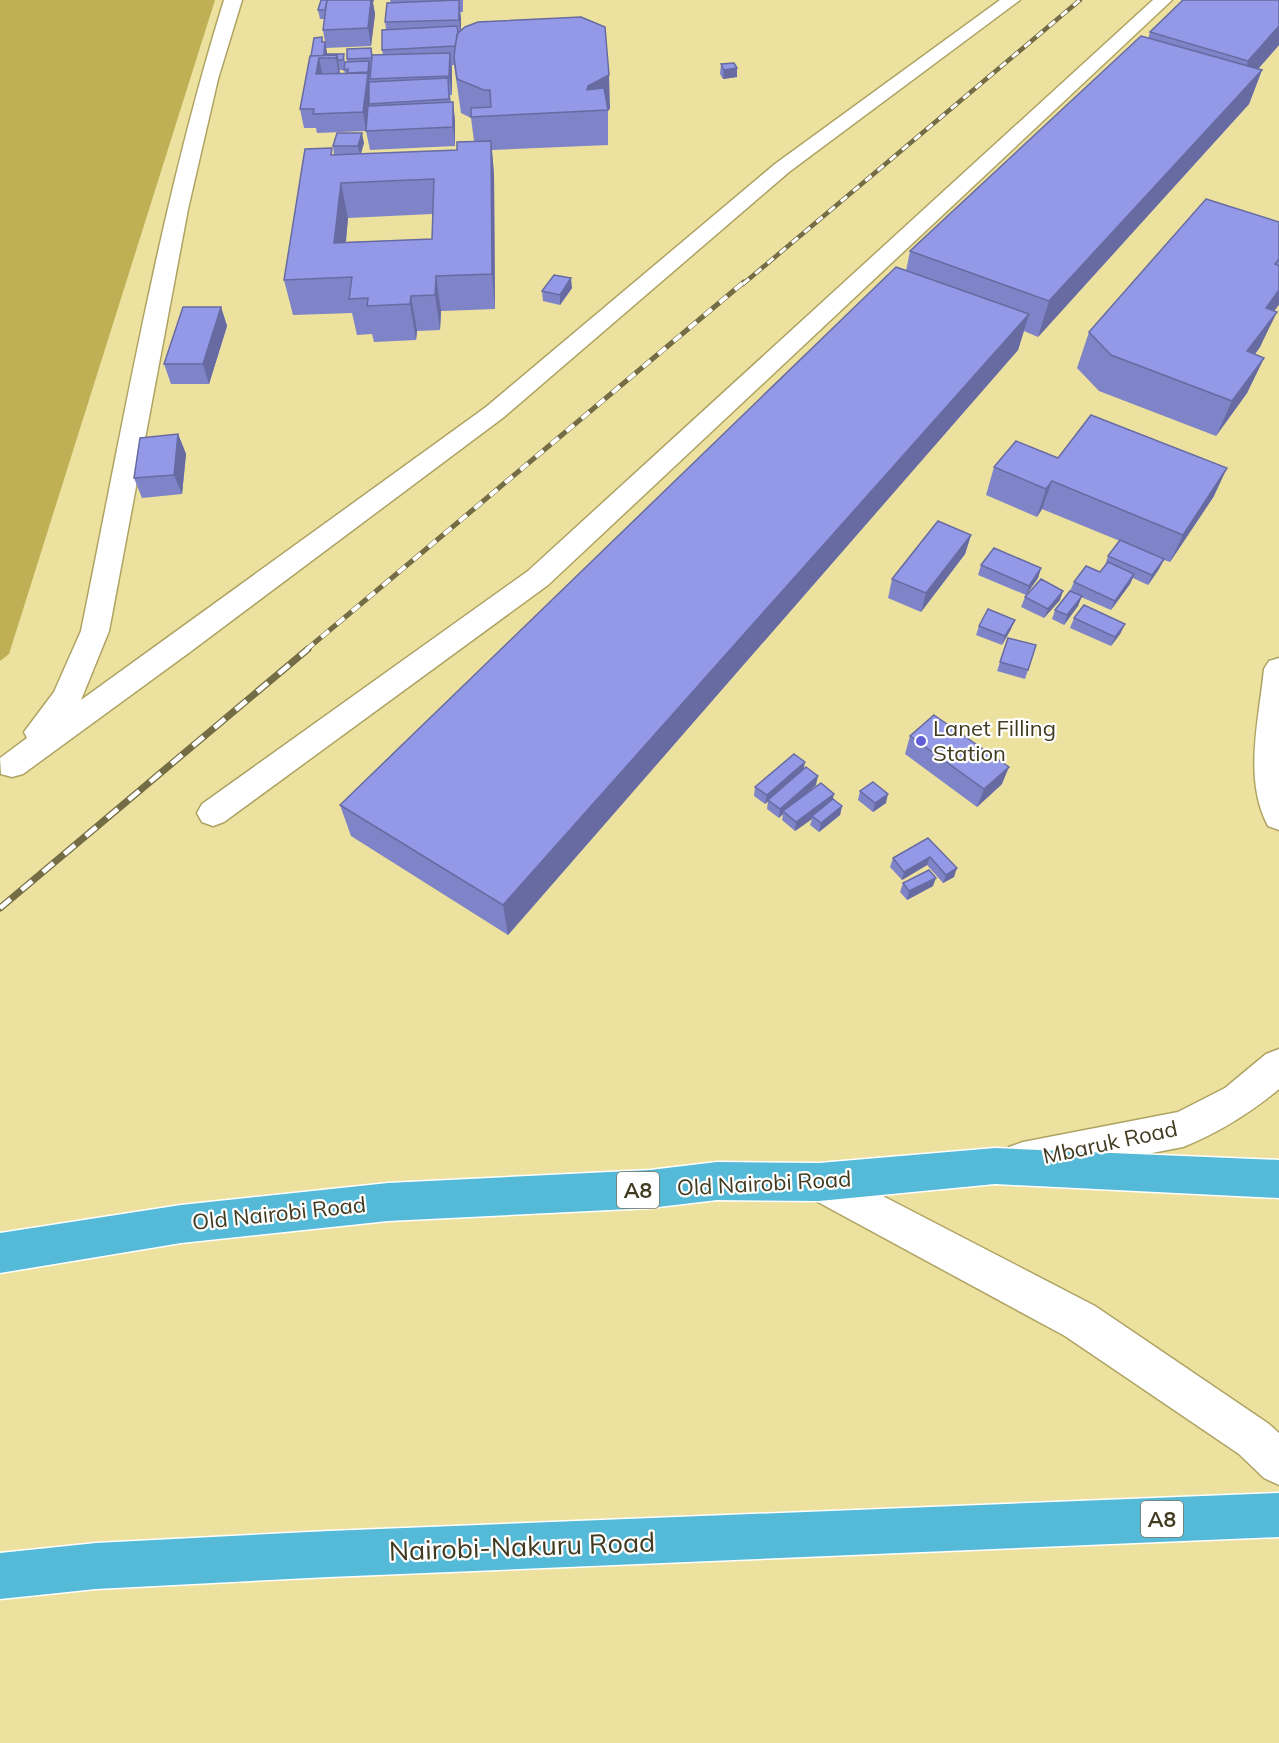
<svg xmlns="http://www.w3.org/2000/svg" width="1279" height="1743" font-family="Mulish,sans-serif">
  <rect width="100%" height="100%" fill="#ece19f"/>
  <!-- green -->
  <path fill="#bfb056" d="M0,0H215L9,654L0,661Z"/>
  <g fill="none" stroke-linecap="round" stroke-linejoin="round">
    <!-- minor casing -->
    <g stroke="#aea363" stroke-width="3">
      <path id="minor" d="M224,0H242L218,79L188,209L109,631L81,700L486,407L775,164L1000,0H1020L789,172L504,417L190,652L23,774L12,777L1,774L0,758L27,738L24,732L54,692L81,631C124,420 160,206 224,0Z
        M1153,0H1172L548,585L224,822L213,826L202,822L197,813L202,804L528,571Z
        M1279,658V830L1268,826C1243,779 1259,720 1264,669L1269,661Z
        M1279,1049V1089C1250,1113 1218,1133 1183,1147L1023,1178L1009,1173L1004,1160L1009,1147L1023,1142L1178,1112L1225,1088L1266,1054Z
        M819,1163L1095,1306L1269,1424L1279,1433V1485L1264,1478L1239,1454L1065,1336L805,1195L800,1182L805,1169Z"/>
    </g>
    <!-- highway casing -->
    <g stroke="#fff" stroke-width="3">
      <path id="highway" d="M995,1148L1279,1160V1198L995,1184L819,1201L717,1200L650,1208L388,1221L181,1243L0,1273V1233L181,1205L388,1183L650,1170L717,1162L819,1163Z
        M1279,1493V1537L329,1577L96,1589L0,1599V1553L96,1543L329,1531Z"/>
    </g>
    <!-- minor -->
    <use href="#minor" fill="#fff" fill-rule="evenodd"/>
    <!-- highway -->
    <use href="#highway" fill="#55bad7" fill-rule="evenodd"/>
    <!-- rail-far2 casing -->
    <g stroke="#736c45" stroke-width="4.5">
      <path id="rail-far2" d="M743,284L1080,0"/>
    </g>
    <!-- rail-far1 casing -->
    <g stroke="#736c45" stroke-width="5">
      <path id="rail-far1" d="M306,650L744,282"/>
    </g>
    <!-- rail casing -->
    <g stroke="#736c45" stroke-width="7">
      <path id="rail" d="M0,908L308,649"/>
    </g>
    <!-- rail-far2 -->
    <use href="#rail-far2" stroke="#fff" stroke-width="3" stroke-dasharray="8" stroke-linecap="butt"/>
    <!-- rail-far1 -->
    <use href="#rail-far1" stroke="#fff" stroke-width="4" stroke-dasharray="10" stroke-linecap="butt"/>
    <!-- rail -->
    <use href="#rail" stroke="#fff" stroke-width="4.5" stroke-dasharray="14" stroke-linecap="butt"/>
  </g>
  <!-- wall -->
  <path fill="#7e84c7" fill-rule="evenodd" d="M390,0H463V12H460L461,31L610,109L608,110V145L492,150L494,175L495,309L441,311L440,330L417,331L416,340L374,342L372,334L357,335L352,313L293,315L284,280L334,155L333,146L364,143L361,154L457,150L474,141L471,118L461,113L454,65H452V95H450L451,102H453L455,121V146L370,150L366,131L317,133L316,128H304L300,109L311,56L323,42H325L327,54H344L345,62H347V59L371,48L372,55H383L382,50L386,30L385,22L391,3ZM339,70H344L345,73L340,74ZM432,214V239L346,242L348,218Z
    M1279,0V45L1258,69L1262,70L1249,104L1038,337L1024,331L1018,350L508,935L351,836L340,805L906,271L910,251L1148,39L1150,32Z
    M373,3L375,14L371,46L326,48L323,30L324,19H320L318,10Z
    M721,64L737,77L723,79L720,74Z
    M1279,222V304L1274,311L1260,347L1255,354L1264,358L1247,393L1216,436L1099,391L1077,368L1089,332Z
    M572,288L560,305L543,301L542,291Z
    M221,307L227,326L209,384H171L164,364Z
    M178,434L186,454L182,494L142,498L134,478Z
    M1058,458L1214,496L1170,562L1164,560L1159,569L1148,585L1133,578L1130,584L1111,610L1081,597L1078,606L1064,625L1052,619L1055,610L1070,591L1074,582L1100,572L1105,566L1108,556L1120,541L1042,509L1037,517L986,495L994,467Z
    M971,535L965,554L921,612L888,598L892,579Z
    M981,565L1041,568L1038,578L1026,595L978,575Z
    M1025,597L1060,600L1044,618L1021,607Z
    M1074,618L1125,624L1120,634L1111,646L1070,628Z
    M979,626L1011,629L1002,645L976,635Z
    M1008,638L1028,670L1025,679L997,671Z
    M910,736L1002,784L977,807L905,754Z
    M805,762L803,770L816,785L807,793L833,799L842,806L840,815L819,832L810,825L812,819L795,831L782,820L783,814L779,818L767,809L768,801L765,804L754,796L755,787Z
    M860,791L886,803L873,812L858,800Z
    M928,838L954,877L943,883L927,865L902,880L890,867L893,858Z
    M903,883L933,886L907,900L900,892Z"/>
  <!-- shaded-wall -->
  <path fill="#676ba2" d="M370,0H374L373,3L375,14L371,46L368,28Z
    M459,0L461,18V38L459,20Z
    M1279,26V45L1235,95L1248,61Z
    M325,42L327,52L326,58L324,54Z
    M450,53L452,71V95L449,76Z
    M337,55L340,73L339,76L336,58Z
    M319,58L323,77L316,74Z
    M369,61L370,70L369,80L371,91L366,131L363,112Z
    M737,68V77L723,79L724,70Z
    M1262,70L1249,104L1038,337L1049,301Z
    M609,75L610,109L607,110L587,90L588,86Z
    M453,102L455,121V146L453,127Z
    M362,133L364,143L360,156L358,146Z
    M491,141L494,175L495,309L492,274Z
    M341,183L348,218L342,278L334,243Z
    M436,276L441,311L440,330L435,295Z
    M571,278L572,288L560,305V295Z
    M1279,290V304L1278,306L1250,344L1266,308Z
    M411,296L417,331L416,340L410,304Z
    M221,307L227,326L209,384L203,364Z
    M1277,312L1260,347L1231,387L1247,351Z
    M1029,314L1018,350L508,935L503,905Z
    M1264,358L1247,393L1216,436L1232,401Z
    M178,434L186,454L182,494L174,475Z
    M1227,468L1214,496L1170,562L1183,535Z
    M1052,481L1042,509L1037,517L1046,489Z
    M971,535L965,554L921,612L926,593Z
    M1164,559L1159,569L1148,585L1152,575Z
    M1041,568L1038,578L1026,595L1029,586Z
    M1134,574L1130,584L1111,610L1115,601Z
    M1063,591L1060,600L1044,618L1048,609Z
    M1082,596L1078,606L1064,625L1067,615Z
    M1015,620L1011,629L1002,645L1005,636Z
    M1125,624L1120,634L1111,646L1115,637Z
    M805,762L803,771L765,804L767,795Z
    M1009,767L1002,784L977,807L984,789Z
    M818,776L816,785L785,812L783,811V814L779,818L780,809Z
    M834,794L832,803L812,816V819L795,831L796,822Z
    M888,794L886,803L873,812L875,803Z
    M842,806L840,815L819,832L821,823Z
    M930,857L927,865L902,880L904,872Z
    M957,868L954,877L943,883L946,875Z
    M936,878L933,886L907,900L909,891Z"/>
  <!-- building -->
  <path fill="#9399e7" stroke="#676ba2" stroke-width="1.5" fill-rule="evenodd" d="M321,0H327L325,10H318Z
    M327,0H371L368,28L323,30Z
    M459,0V20L385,22L387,3Z
    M1183,0H1279V26L1248,61L1150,32Z
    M581,17L605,27L609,75L588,86L587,90L604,88L608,110L471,117V108L491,107L490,90H484L457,79L454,57L457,34L465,27L478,22Z
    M457,26L458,33L455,46L382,50V30Z
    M1141,36L1262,70L1049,301L910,251Z
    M322,37V42H325L324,54H344L343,60H338L337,55L311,56L314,38Z
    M371,48L372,58L347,59V49Z
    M450,53L449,76L370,79L372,55Z
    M337,55L336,58H319L316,74L368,73L363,112L313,114L314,109H300L310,56Z
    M369,61L368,72L348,73V69L344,70L345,62Z
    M734,63L737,68L724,70L721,64Z
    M448,78L449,99L369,104V82Z
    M453,102V127L366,131L368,106Z
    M337,133H362L358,146H333Z
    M491,141L492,274L436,276L435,295L411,296L410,304L367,306L368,298L349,299L352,277L284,280L305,149L332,148L331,155L457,150V142ZM434,179L432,239L334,243L341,183Z
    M1206,199L1279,222V259L1275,264L1279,266V290L1266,308L1277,312L1247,351L1264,358L1232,401L1111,355L1089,332Z
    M896,267L1029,314L503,905L340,805Z
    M554,275L571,278L560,295L542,291Z
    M183,307H221L203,364H164Z
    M1091,415L1227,468L1183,535L1052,481L1046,489L994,467L1016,441L1058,458Z
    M178,434L174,475L134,478L140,438Z
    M938,521L971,535L926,593L892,579Z
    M1120,540L1164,559L1152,575L1108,556Z
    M994,548L1041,568L1029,586L981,565Z
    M1108,562L1134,574L1115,601L1074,582L1086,566L1100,572Z
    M1041,579L1063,591L1048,609L1025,597Z
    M1070,591L1082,596L1067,615L1055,610Z
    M1084,605L1125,624L1115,637L1074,618Z
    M988,609L1015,620L1005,636L979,626Z
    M1008,638L1036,645L1028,670L1000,662Z
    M934,715L1009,767L984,789L910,736Z
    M794,754L805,762L767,795L755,787Z
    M806,767L818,776L780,809L768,800Z
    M873,782L888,794L875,803L860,791Z
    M821,783L834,794L796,822L783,811Z
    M833,799L842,806L821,823L812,816Z
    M928,838L957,868L946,875L930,857L904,872L893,858Z
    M929,870L936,878L909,891L903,883Z"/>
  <!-- markers -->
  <circle fill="#605dd6" stroke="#fff" stroke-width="2" cx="921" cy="741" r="6"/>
  <g text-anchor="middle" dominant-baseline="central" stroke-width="4.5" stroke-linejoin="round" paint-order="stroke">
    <!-- shield labels -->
    <g fill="#fff" stroke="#797663" stroke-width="1.5">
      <rect x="617" y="1172" width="42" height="36" rx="4.5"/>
      <rect x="1141" y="1501" width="42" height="36" rx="4.5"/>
    </g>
    <g font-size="21" font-weight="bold" fill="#403b20">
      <text x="638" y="1190">A8</text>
      <text x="1162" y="1519">A8</text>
    </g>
    <!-- poi labels -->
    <g font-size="22" fill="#403b20" stroke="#fff" text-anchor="start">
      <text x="933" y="728">Lanet Filling<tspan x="933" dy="25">Station</tspan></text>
    </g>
    <!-- street labels -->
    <g font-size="22" fill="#403b20" stroke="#fff">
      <text transform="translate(1110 1142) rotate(-12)">Mbaruk Road</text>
      <text transform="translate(764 1183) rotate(-3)">Old Nairobi Road</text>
      <text transform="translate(279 1213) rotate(-6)">Old Nairobi Road</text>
    </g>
    <!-- near-street labels -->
    <g font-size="27" fill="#403b20" stroke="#fff">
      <text transform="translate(522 1546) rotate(-2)">Nairobi-Nakuru Road</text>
    </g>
  </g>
</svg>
